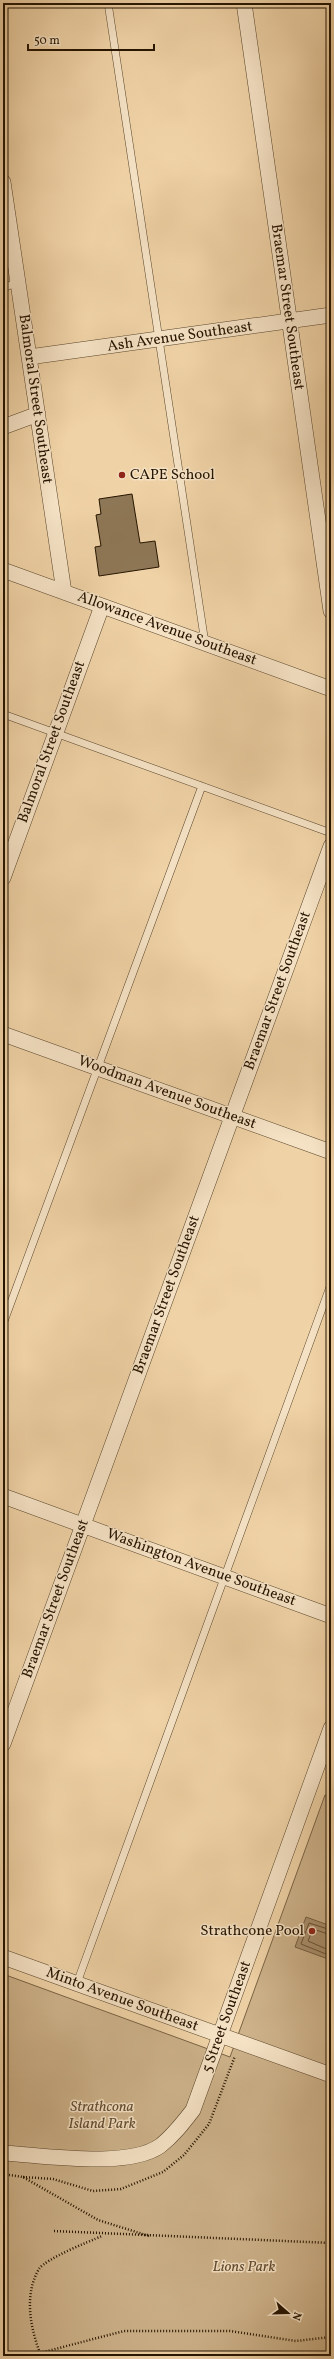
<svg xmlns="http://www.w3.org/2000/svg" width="334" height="2359" font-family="Vollkorn,serif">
  <rect width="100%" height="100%" fill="#efd2a6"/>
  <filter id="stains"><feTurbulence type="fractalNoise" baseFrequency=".005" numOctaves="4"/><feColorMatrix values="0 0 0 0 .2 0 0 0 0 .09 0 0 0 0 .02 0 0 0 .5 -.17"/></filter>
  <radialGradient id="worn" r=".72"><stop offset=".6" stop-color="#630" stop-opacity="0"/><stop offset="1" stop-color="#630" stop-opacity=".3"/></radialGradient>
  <!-- green -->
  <path fill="#cdb28a" stroke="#796345" d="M325,1795L331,1798V2356H3V1974L230,2057Z"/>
  <!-- water -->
  <path fill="#aa916e" stroke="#755f42" d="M306,1917L331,1926V1960L295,1947Z"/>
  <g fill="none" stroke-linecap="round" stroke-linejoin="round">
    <!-- shore -->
    <path stroke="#685237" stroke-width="1" d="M331,1930L309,1923L301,1944L331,1956
      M331,1935L313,1929L308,1941L331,1951"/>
  </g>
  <!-- building -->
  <path fill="#8e7756" stroke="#251400" d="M132,494L140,543L155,541L159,567L99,576L95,547L101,546L96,515L101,514L99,499Z"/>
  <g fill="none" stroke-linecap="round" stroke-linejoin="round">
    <!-- service casing -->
    <g stroke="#58442a" stroke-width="8">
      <path id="service" d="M108,3L205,643
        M3,288L18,282
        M3,714L331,833
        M3,1324L202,786
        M77,1983L331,1284"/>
    </g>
    <!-- minor casing -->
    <g stroke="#58442a" stroke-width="16">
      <path id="minor" d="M244,3L331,611
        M3,182L64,592
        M29,357L331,315
        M3,427L38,414
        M3,570L331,689
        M3,878L102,606
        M3,1034L331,1152
        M3,1496L331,1616
        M3,1744L331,846
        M3,1957L331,2075
        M3,2153C43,2155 127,2169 160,2146C173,2136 183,2123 193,2110L331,1728"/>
    </g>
    <!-- path -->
    <path stroke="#251400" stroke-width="2.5" stroke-dasharray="1 2" stroke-linecap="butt" d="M3,2174L23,2177L98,2220L149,2236
      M23,2177L53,2179L93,2191L121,2189L163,2172L184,2155L209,2124L235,2056
      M54,2231L331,2243
      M40,2353L124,2331H230L296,2341L331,2337
      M35,2356L40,2353C30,2327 24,2294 39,2269C47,2258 88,2242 102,2236"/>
    <!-- service -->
    <use href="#service" stroke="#f5e2c5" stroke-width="7"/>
    <!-- minor -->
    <use href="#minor" stroke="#f5e2c5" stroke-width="15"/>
  </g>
  <!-- markers -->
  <g fill="#8f2418" stroke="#f5e2c5" stroke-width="1.5">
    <circle cx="122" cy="475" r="4"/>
    <circle cx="312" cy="1931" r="4"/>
  </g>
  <g text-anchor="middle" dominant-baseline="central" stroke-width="3" stroke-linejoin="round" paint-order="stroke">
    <!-- street labels -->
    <g font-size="15" fill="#251400" stroke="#f5e2c5">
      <text transform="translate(287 307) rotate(82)">Braemar Street Southeast</text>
      <text transform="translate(180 337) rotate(-8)">Ash Avenue Southeast</text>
      <text transform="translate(35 399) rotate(82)">Balmoral Street Southeast</text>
      <text transform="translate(167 629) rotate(20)">Allowance Avenue Southeast</text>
      <text transform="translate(52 742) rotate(-70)">Balmoral Street Southeast</text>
      <text transform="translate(278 991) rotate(-70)">Braemar Street Southeast</text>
      <text transform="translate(167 1093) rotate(20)">Woodman Avenue Southeast</text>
      <text transform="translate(167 1295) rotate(-70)">Braemar Street Southeast</text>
      <text transform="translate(201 1568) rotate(20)">Washington Avenue Southeast</text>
      <text transform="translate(56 1599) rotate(-70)">Braemar Street Southeast</text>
      <text transform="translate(122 2000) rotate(20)">Minto Avenue Southeast</text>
      <text transform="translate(227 2017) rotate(-70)">5 Street Southeast</text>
    </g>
    <!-- poi labels -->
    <g font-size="15" fill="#251400" stroke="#f5e2c5" text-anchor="start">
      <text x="130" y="475">CAPE School</text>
      <text x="304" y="1931" text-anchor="end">Strathcone Pool</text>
    </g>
    <!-- park labels -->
    <g font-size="15" font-style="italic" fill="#604b30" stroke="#f5e2c5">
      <text x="102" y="2107">Strathcona<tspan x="102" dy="17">Island Park</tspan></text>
      <text x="244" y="2267">Lions Park</text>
    </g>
  </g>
  <!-- margin -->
  <rect width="334" height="2359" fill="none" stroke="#efd2a6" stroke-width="16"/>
  <rect x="4" y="4" width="326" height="2351" fill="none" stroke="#251400" stroke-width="2"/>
  <rect x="8" y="8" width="318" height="2343" fill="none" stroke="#251400"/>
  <!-- north arrow -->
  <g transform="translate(288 2313) rotate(110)" stroke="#f5e2c5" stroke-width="3" paint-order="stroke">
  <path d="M0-3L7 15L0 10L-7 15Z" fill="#251400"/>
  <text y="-6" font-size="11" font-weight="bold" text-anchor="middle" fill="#251400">N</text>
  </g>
  <!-- scale -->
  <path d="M28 44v6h126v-6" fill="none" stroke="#251400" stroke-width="2"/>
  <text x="34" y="44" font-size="12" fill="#251400" stroke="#f5e2c5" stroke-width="3" paint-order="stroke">50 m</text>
  <rect width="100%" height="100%" filter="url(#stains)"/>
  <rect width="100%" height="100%" fill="url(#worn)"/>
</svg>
